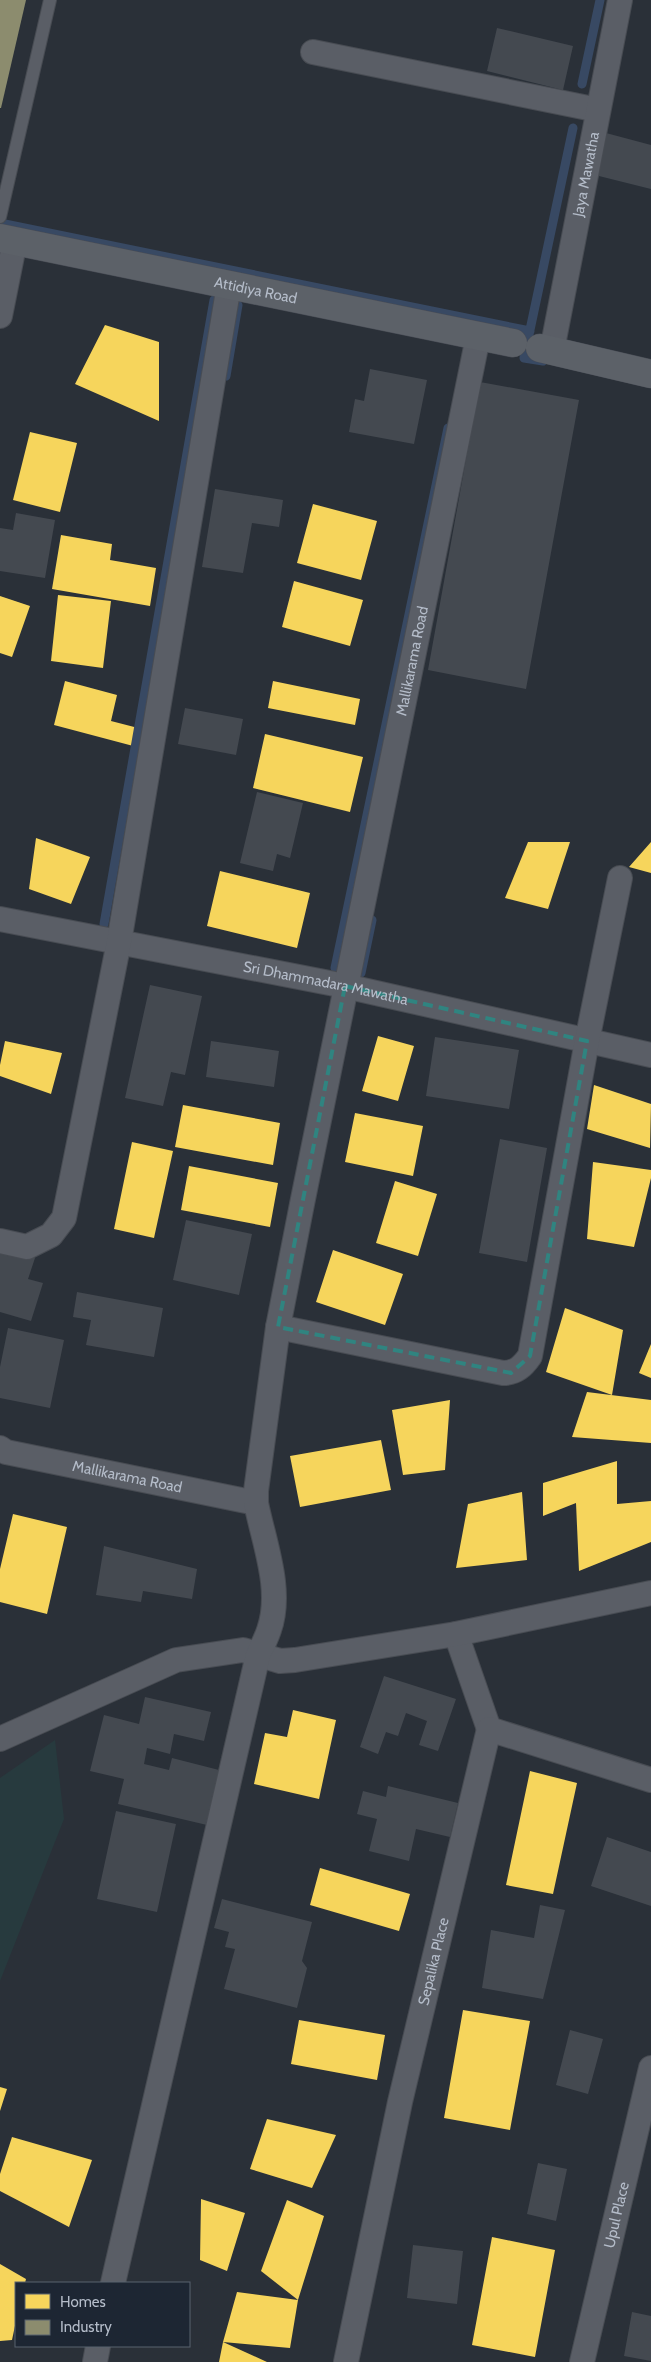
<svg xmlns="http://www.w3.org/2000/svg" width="651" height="2362" font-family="Cabin,sans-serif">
  <rect width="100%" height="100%" fill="#2a3038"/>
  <!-- green -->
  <path fill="#273a3e" d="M55,1740L64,1819L0,1981V1778Z"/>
  <!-- homes -->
  <path fill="#f6d55c" d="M105,325L159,342V421L75,384Z
    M30,432L77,443L60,512L13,500Z
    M313,504L377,521L361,580L297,563Z
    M61,535L112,544L110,560L156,568L150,606L52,589Z
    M294,581L363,600L350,646L282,627Z
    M58,595L111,601L103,668L51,661Z
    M0,596L30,606L12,657L0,653Z
    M65,681L117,695L111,721L142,729L137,747L54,725Z
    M273,681L360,699L355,725L268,708Z
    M265,734L363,757L350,812L253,788Z
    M36,838L90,857L71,904L29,889Z
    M528,842H570L548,909L505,898Z
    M651,842V873L629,867Z
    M220,871L310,893L297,948L207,926Z
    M378,1036L414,1046L398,1101L362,1091Z
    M5,1041L62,1053L51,1094L0,1076V1065Z
    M594,1085L651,1104L650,1148L587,1129Z
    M183,1105L280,1123L273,1165L175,1147Z
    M355,1113L423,1126L413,1176L345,1162Z
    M132,1142L173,1151L154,1238L114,1229Z
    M593,1162L651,1170V1178L634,1247L587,1239Z
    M189,1166L278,1183L270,1227L181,1210Z
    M395,1181L437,1194L418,1256L376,1243Z
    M333,1250L403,1274L385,1325L316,1302Z
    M565,1308L623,1330L612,1395L546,1372Z
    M651,1344V1378L639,1373Z
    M587,1392L651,1400V1443L572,1437Z
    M450,1400L445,1470L403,1475L392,1410Z
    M381,1440L391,1490L300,1507L290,1456Z
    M617,1461V1504L651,1501V1542L579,1571L576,1503L543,1516V1483Z
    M522,1492L527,1560L456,1568L468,1504Z
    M13,1514L67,1527L47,1614L0,1602V1569Z
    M293,1710L336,1720L319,1799L254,1784L265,1733L287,1737Z
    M530,1771L577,1783L553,1894L506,1885Z
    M320,1868L410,1894L399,1931L310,1905Z
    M463,2010L530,2021L510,2130L444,2118Z
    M299,2020L385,2035L377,2080L291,2064Z
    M0,2087L7,2089L0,2111Z
    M267,2119L336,2135L312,2188L250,2169Z
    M12,2137L92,2160L69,2227L0,2191V2174Z
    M201,2199L245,2213L227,2271L200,2260Z
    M287,2200L324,2216L298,2300L261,2271Z
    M492,2237L555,2250L535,2357L472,2345Z
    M0,2264L26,2279L25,2283H16V2321L12,2340L0,2341Z
    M237,2292L298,2300L290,2348L223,2342Z
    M223,2342L267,2362H219Z"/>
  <!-- industry -->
  <path fill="#8c8c6e" d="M0,0H26L1,108H0Z"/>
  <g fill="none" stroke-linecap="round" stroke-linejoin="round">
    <!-- stream -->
    <path stroke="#384963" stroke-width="9" d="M582,84L600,0
      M0,223L530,331
      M543,361L524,358L573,128
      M226,376L238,305
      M104,924L214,300
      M335,968L448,428
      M361,973L372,920"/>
  </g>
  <!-- building -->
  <path fill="#444950" d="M497,28L573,46L563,90L487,71Z
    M606,133L651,145V189L595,175Z
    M370,369L427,380L414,444L349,432L355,399L364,401Z
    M480,382L579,400L526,689L428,670Z
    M215,489L283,500L279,527L252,523L243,573L202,567Z
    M16,513L55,520L45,578L0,571V528L13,530Z
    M185,708L243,719L236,755L178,744Z
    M257,792L303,803L290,858L277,854L273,871L240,863Z
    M150,985L202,996L185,1075L171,1072L163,1106L125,1098Z
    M435,1037L519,1050L509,1109L426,1096Z
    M211,1041L279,1051L274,1087L206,1077Z
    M500,1139L547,1148L527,1262L479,1253Z
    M186,1220L252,1234L239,1295L173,1280Z
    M0,1246L35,1258L28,1279L43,1283L31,1321L0,1312Z
    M77,1292L163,1308L154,1357L86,1345L91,1320L73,1317Z
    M8,1328L64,1340L50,1408L0,1398V1367Z
    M104,1546L197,1569L192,1599L143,1591L141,1602L96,1595Z
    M384,1676L456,1699L438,1751L419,1745L427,1721L406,1713L398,1736L386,1732L378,1754L360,1747Z
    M145,1697L211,1712L204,1741L174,1734L170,1754L147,1748L144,1764L169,1770L172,1758L219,1770L207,1825L118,1804L124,1779L90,1771L104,1715L139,1724Z
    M388,1786L458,1803L450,1837L416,1829L409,1861L369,1851L377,1819L357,1814L363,1791L386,1797Z
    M116,1811L176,1824L157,1912L97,1899Z
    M607,1837L651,1852V1906L591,1886Z
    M222,1899L312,1922L302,1961L307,1968L297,2008L224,1989L235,1949L225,1947L229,1932L214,1928Z
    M540,1905L565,1910L543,1999L482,1988L491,1930L534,1938Z
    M570,2030L603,2039L588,2094L556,2085Z
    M538,2163L567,2169L556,2221L527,2214Z
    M413,2245L463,2251L457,2304L407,2298Z
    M632,2312L651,2316V2361L624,2356Z"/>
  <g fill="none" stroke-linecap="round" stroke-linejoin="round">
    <!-- lane casing -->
    <g stroke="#484c53" stroke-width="14">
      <path id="lane" d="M0,217L50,0"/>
    </g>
    <!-- street casing -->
    <g stroke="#484c53" stroke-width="26">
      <g id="street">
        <path d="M313,52L598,110"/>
        <path d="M0,316L15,241"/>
        <path id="s1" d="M552,350L620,0"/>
        <path id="s2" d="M0,919L345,986L651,1055"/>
        <path d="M0,1241L27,1247L51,1235L64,1218L119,942L229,285"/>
        <path d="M278,1327L503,1373C516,1373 523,1366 530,1356L587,1041L620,878"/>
        <path id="s3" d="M0,1448L6,1452L256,1503"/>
        <path d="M456,1634L489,1729"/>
        <path d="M0,1739L176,1660L243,1650L280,1661L295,1660L456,1634L651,1593"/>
        <path id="s4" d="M113,2283L258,1655C262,1647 266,1639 269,1630C283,1590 264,1543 256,1503V1491L278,1327L302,1204L478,337"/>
        <path d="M95,2362L98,2346"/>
        <path id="s5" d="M346,2362L400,2102L489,1729L651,1780"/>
        <path id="s6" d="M582,2362L651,2068"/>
      </g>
    </g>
    <!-- primary casing -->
    <g stroke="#484c55" stroke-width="29">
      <g id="primary">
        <path id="s7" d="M0,238L513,343"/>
        <path d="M540,348L651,374"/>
      </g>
    </g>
    <!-- lane -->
    <use href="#lane" stroke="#5a5e66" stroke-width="12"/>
    <!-- street -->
    <use href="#street" stroke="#5a5e66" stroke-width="24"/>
    <!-- primary -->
    <use href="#primary" stroke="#5c6168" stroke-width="28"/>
  </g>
  <!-- marked area -->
  <path fill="none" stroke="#308480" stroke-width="4" stroke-dasharray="10 6" stroke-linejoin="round" d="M345,986L587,1041L530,1356L511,1373L278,1327Z"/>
  <g text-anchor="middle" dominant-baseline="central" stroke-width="5" stroke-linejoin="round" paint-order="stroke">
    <!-- street labels -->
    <g font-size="15" fill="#b4bcc9" stroke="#1d2633">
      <text stroke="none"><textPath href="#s1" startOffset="179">Jaya Mawatha</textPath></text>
      <text stroke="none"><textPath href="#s7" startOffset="261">Attidiya Road</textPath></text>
      <text stroke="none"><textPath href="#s4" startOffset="1658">Mallikarama Road</textPath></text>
      <text stroke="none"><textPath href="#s2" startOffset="332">Sri Dhammadara Mawatha</textPath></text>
      <text stroke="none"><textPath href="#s3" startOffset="131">Mallikarama Road</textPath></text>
      <text stroke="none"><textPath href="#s5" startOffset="410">Sepalika Place</textPath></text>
      <text stroke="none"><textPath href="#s6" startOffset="151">Upul Place</textPath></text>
    </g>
  </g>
  <!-- legend -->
  <rect x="15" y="2282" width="175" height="65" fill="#1d2633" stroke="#59626f"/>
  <rect x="25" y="2294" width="25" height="15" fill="#f6d55c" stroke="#59626f"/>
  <text x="60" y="2307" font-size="15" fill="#b4bcc9">Homes</text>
  <rect x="25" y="2320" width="25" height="15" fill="#8c8c6e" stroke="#59626f"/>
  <text x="60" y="2332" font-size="15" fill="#b4bcc9">Industry</text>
</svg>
